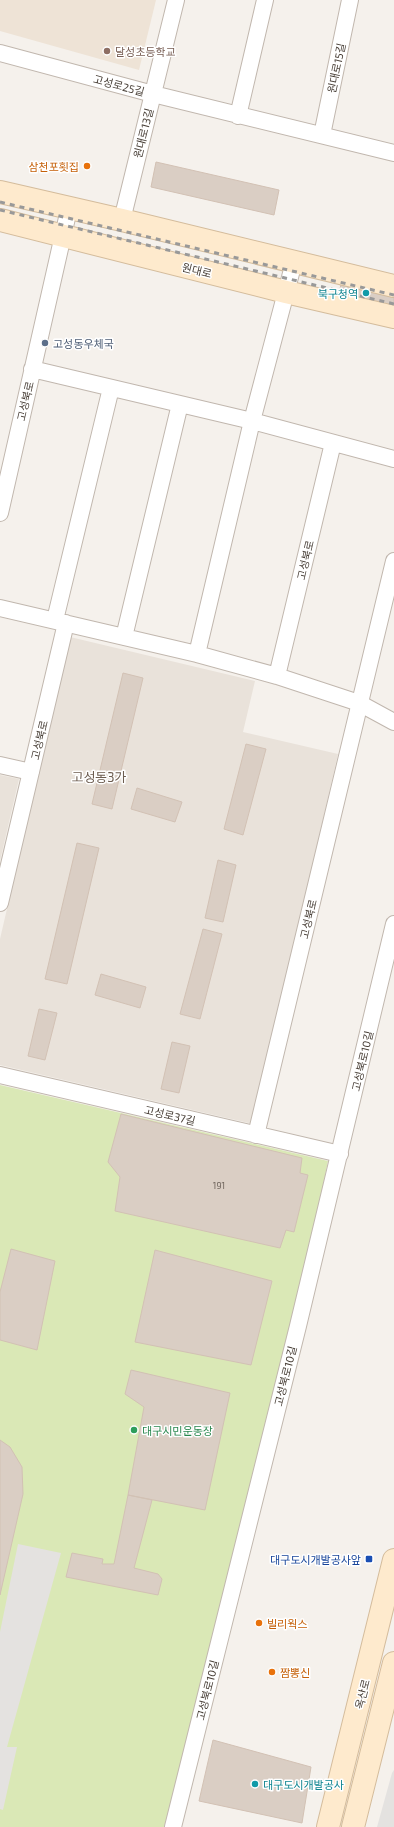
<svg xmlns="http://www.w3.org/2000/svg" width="394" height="1827" font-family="'Exo 2','Noto Sans KR',sans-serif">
  <rect width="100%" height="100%" fill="#f5f1ec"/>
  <!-- residential -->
  <path fill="#e9e2da" d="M70,637L255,681L243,732L338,754L253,1124L0,1065V939Z
    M0,775L19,779L0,861Z"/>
  <!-- education -->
  <path fill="#eee3d6" d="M0,0H156L139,70L0,31Z"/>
  <!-- green -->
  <path fill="#dae8b6" d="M0,1085L328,1161L303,1284L232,1575L164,1827H0Z"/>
  <!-- parking -->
  <path fill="#e4e2e0" d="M18,1544L61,1553L7,1747H17L3,1810L0,1809V1632Z
    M394,1770V1827H377L392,1773Z"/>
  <!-- building -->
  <path fill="#dacec4" stroke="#d2c1b4" d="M156,162L279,190L274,215L151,187Z
    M343,275L394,287V312L338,298Z
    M123,673L143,678L112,809L92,804Z
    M246,744L266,749L243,835L224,829Z
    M137,788L182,802L175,822L131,809Z
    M77,843L99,848L67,984L45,979Z
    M218,860L236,865L223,922L205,918Z
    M203,929L222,934L200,1019L180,1014Z
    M101,974L146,987L140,1008L95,995Z
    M39,1009L57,1013L45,1060L28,1056Z
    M172,1042L190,1046L179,1093L161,1089Z
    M121,1114L302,1158L300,1173L308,1175L294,1232L286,1230L280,1248L115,1211L120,1177L108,1162Z
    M11,1249L55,1261L37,1350L0,1340V1292Z
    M155,1250L272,1281L251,1365L135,1342Z
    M131,1370L230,1393L205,1510L128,1495L144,1407L125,1394Z
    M0,1440L10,1447L22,1467L23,1494L0,1595Z
    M128,1495L152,1500L134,1568L158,1574L162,1579L158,1595L66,1577L72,1553L103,1559L102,1564H114Z
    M213,1740L311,1767L302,1823L199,1801Z"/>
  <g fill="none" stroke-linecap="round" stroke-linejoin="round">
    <!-- street casing -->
    <g stroke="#c1b7ae" stroke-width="18">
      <path id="street" d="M0,53L153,94L394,153
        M238,116L265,0
        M322,135L350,0
        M122,220L176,0
        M32,369L252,421L394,459
        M0,513L69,209
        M0,608L197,654L277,676L359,703L394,722
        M55,620L111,388
        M124,637L180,404
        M197,654L252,421L294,262
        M277,676L333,443
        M0,765L31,772
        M0,903L66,623
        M0,1075L340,1154
        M256,1135L394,561
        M173,1827L298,1326L394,924"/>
    </g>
    <!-- secondary casing -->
    <g stroke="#d4bc9c" stroke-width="24">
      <path id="secondary" d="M0,192L122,220L394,286
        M0,220L286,292L394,317
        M328,1827L394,1560
        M353,1827L394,1663"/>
    </g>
    <!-- street -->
    <use href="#street" stroke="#fff" stroke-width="16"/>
    <!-- secondary -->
    <use href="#secondary" stroke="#feeacd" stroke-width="22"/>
    <!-- rail -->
    <path stroke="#999" stroke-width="3" stroke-dasharray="5 5" stroke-linecap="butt" d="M0,202L394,295
      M0,210L394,304"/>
  </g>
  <!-- markers -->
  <circle fill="#8d6e63" stroke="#fff" stroke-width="1.5" cx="107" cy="51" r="4"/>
  <g fill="#e8710a" stroke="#fff" stroke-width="1.5">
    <circle cx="87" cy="166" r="4"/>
    <circle cx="259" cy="1623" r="4"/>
    <circle cx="272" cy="1672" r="4"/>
  </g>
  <g fill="#0f9aa8" stroke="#fff" stroke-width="1.5">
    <circle cx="366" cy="293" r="4"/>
    <circle cx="255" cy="1784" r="4"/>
  </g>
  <circle fill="#5c6f8a" stroke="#fff" stroke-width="1.5" cx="45" cy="343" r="4"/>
  <circle fill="#2e9e5b" stroke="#fff" stroke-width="1.5" cx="134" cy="1430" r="4"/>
  <rect fill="#1a4fb4" stroke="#fff" stroke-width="1.5" x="365" y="1555" width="8" height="8" rx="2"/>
  <g text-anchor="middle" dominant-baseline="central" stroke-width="3" stroke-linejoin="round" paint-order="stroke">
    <!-- number labels -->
    <g font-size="9" fill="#6e645c">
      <text x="219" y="1185">191</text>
    </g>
    <!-- education labels -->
    <g font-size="11" fill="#785e54" stroke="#fff" text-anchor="start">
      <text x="115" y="51">달성초등학교</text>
    </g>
    <!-- street labels -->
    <g font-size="11" fill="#4a4139" stroke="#fff">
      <text transform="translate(336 68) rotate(-78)">원대로15길</text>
      <text transform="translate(119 85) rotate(15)">고성로25길</text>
      <text transform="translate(143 133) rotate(-76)">원대로13길</text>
      <text transform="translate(197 270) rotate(14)">원대로</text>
      <text transform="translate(25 401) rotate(-77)">고성북로</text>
      <text transform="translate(305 560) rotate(-77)">고성북로</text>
      <text transform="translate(39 740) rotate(-77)">고성북로</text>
      <text transform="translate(308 919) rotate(-77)">고성북로</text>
      <text transform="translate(362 1061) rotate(-77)">고성북로10길</text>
      <text transform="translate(170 1115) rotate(13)">고성로37길</text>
      <text transform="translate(285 1376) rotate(-76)">고성북로10길</text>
      <text transform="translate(207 1690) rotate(-76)">고성북로10길</text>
      <text transform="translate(362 1694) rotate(-76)">옥산로</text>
    </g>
    <!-- food labels -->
    <g font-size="11" fill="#c56008" stroke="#fff" text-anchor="start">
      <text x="79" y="166" text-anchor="end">삼천포횟집</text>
      <text x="267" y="1623">빌리웍스</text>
      <text x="280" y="1672">짬뽕신</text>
    </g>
    <!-- culture labels -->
    <g font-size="11" fill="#0d838f" stroke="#fff" text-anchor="end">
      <text x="358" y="293">북구청역</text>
      <text x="263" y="1784" text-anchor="start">대구도시개발공사</text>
    </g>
    <!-- service labels -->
    <g font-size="11" fill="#4e5e75" stroke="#fff" text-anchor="start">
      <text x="53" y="343">고성동우체국</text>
    </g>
    <!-- leisure labels -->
    <g font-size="11" fill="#27864d" stroke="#fff" text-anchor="start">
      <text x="142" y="1430">대구시민운동장</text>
    </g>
    <!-- transit labels -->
    <g font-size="11" fill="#164399" stroke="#fff" text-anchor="end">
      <text x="361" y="1559">대구도시개발공사앞</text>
    </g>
    <!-- quarter labels -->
    <g font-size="13" fill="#6d5d50" stroke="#fff">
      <text x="99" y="777">고성동3가</text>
    </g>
  </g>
</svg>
